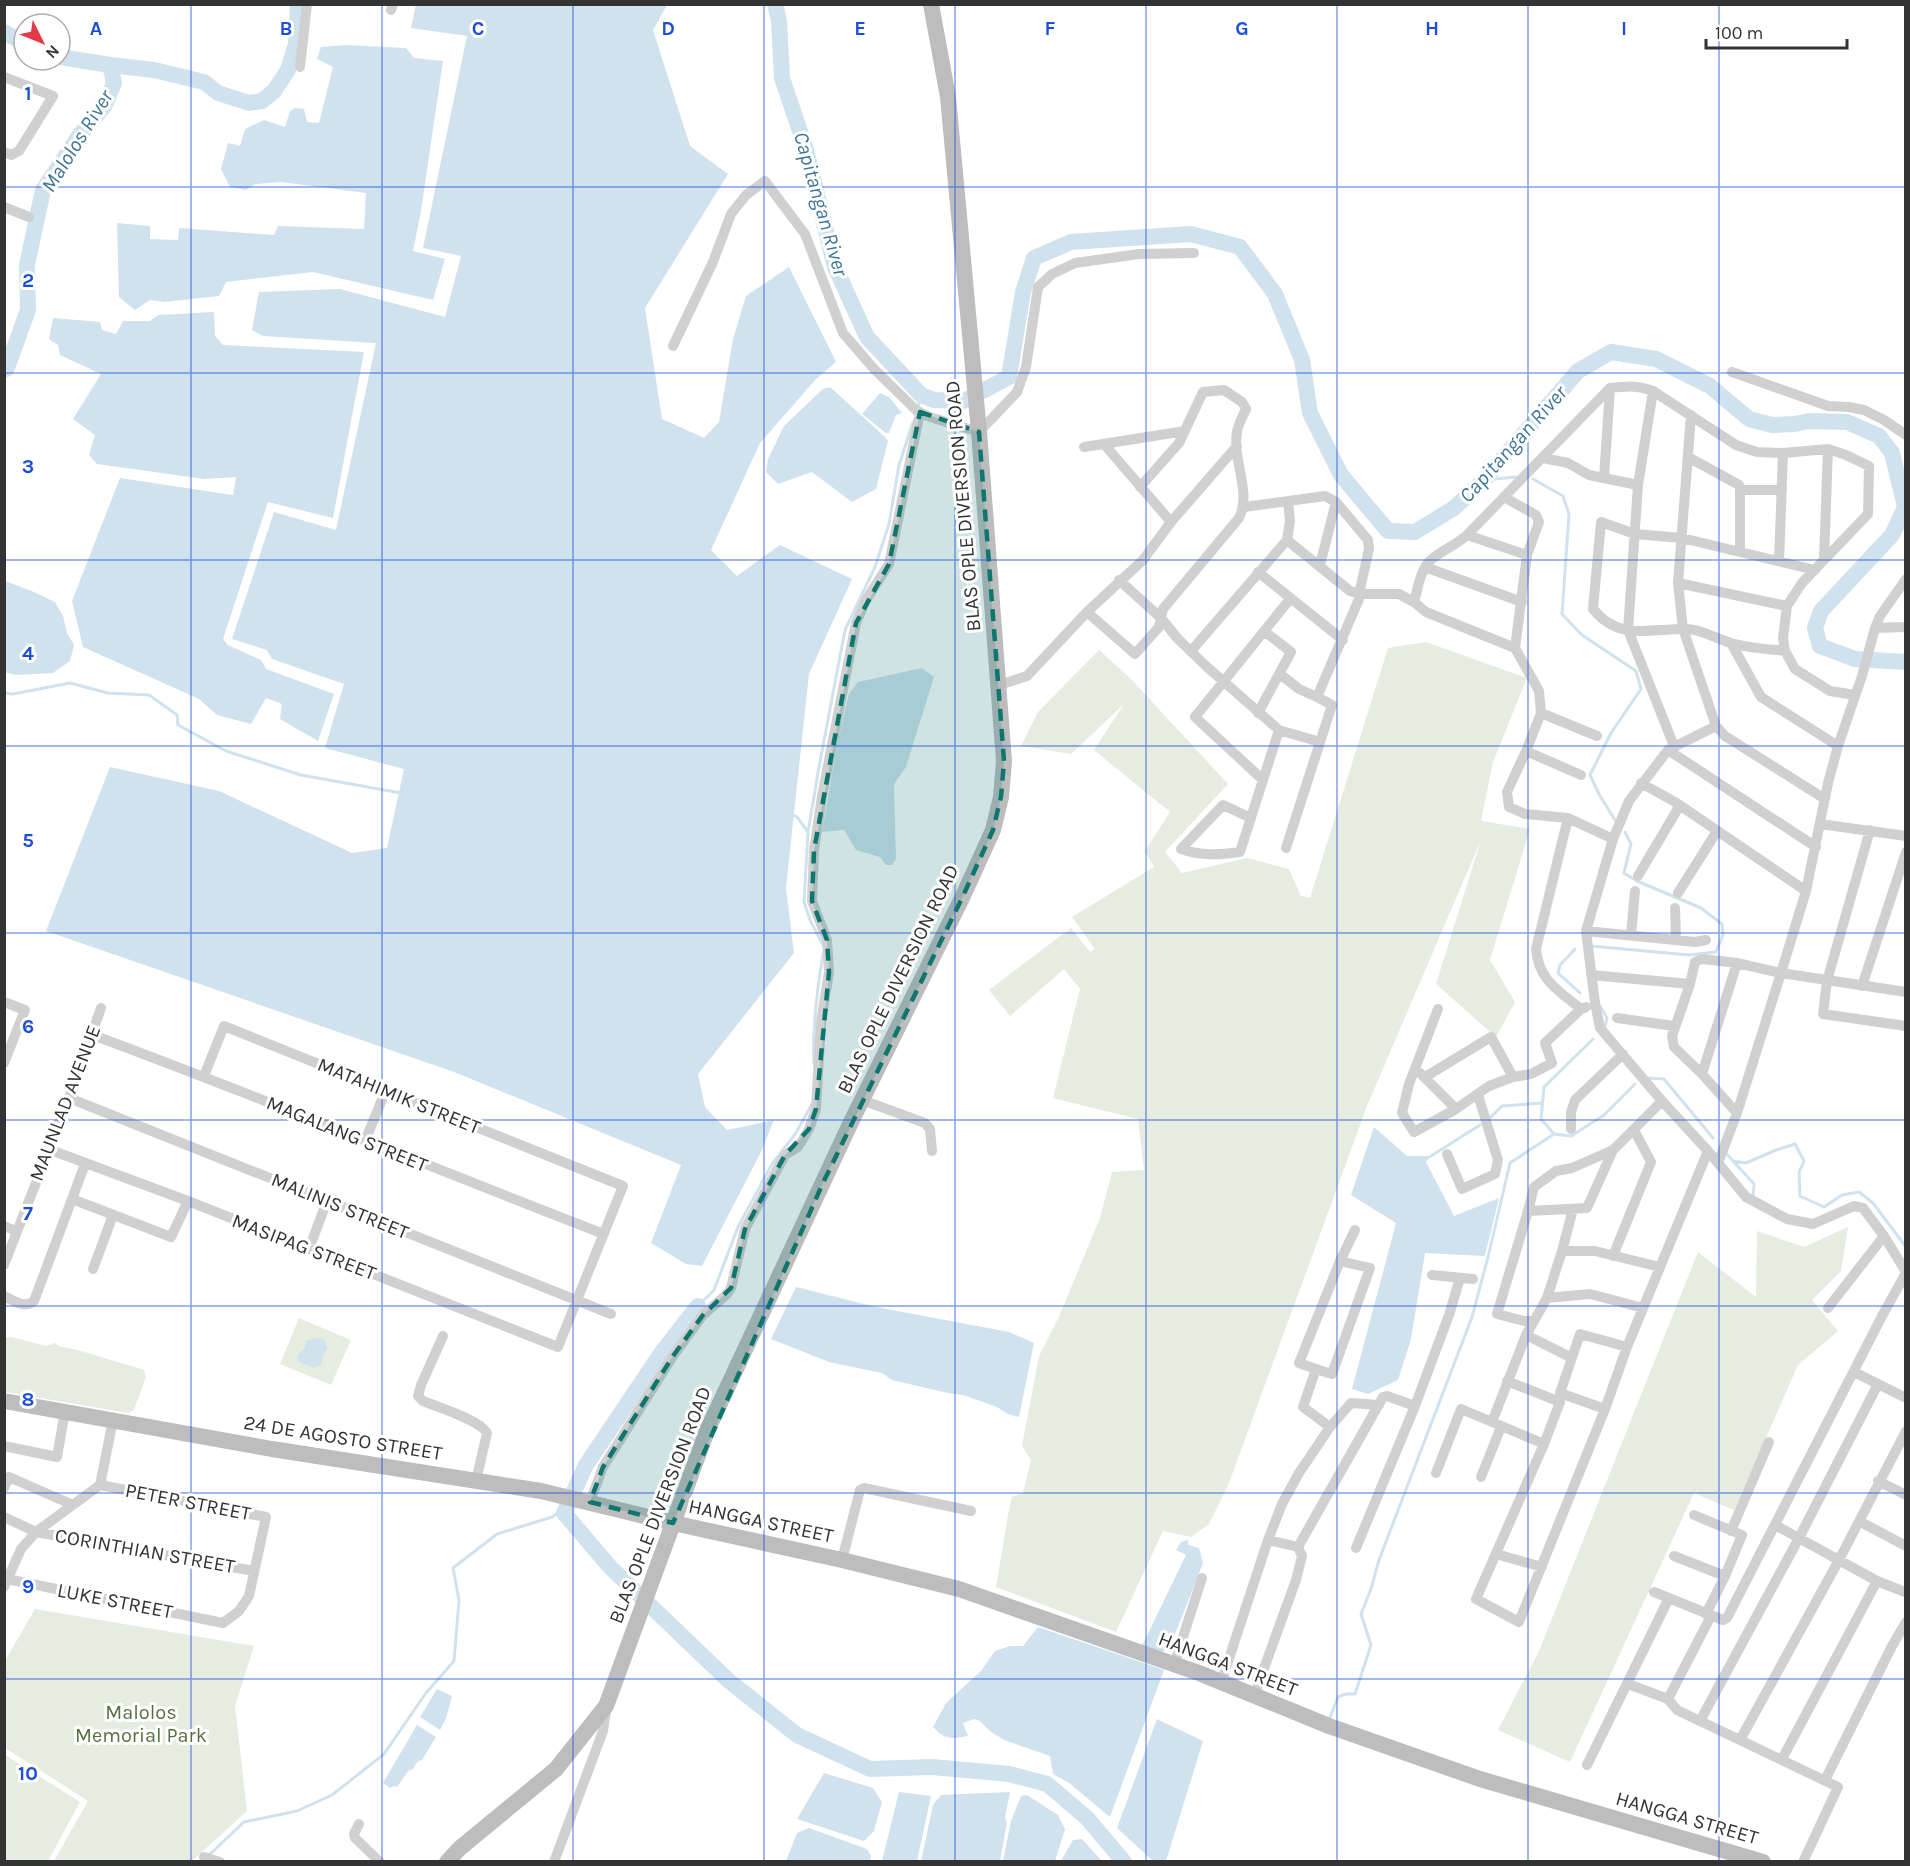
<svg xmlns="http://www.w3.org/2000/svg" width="1910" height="1866" font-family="Karla,sans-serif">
  <rect width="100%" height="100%" fill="#fff"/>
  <!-- green -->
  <path fill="#e6ecdf" d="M1426,642L1527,678L1493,762L1481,821L1530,829L1490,960L1515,1002L1496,1037L1436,984L1481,840L1367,1106L1229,1483L1209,1524L1191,1537L1163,1531L1116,1632L996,1587L1008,1515L1012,1497L1023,1493L1031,1460L1022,1446L1039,1356L1058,1319L1100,1218L1112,1172L1144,1170L1138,1119L1053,1098L1080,989L1064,969L1010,1016L989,990L1071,928L1090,952L1095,949L1072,917L1154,867L1145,851L1170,812L1094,750L1124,704L1071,754L1021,746L1038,712L1099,650L1130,678L1228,784L1165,852L1182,873L1247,858L1289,869L1301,896L1310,898L1388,648Z
    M1848,1227L1841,1271L1812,1300L1838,1331L1798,1365L1734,1510L1694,1493L1570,1762L1498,1730L1539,1651L1698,1252L1756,1297L1757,1231L1804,1247Z
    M299,1318L351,1340L331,1385L280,1364Z
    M11,1337L46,1346L56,1343L58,1346L78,1350L144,1370L146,1377L134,1410L128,1413L5,1392V1338Z
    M35,1609L254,1646L235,1706L247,1811L192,1861H54L88,1801L5,1748V1661Z
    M4,1754L80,1802L48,1861H5Z"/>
  <!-- water -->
  <path fill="#cfe2ee" d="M416,4L667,5L653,30L690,146L728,174L645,308L662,419L704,438L719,422L733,339L746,296L789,267L836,362L816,379L760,443L711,550L737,576L780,545L852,579L809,674L786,888L794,953L698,1074L705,1107L727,1130L774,1120L760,1154L702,1266L686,1264L651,1243L681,1165L454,1072L46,931L110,767L219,791L352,853L387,848L404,769L325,748L344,684L272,659L267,650L232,639L274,512L336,530L376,343L263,336L252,330L259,292L340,289L445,317L461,256L423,248L467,36L411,28Z
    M347,45L406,48L414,58L443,61L421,211L413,251L445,259L433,300L313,272L226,282L219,296L164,302L150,300L135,310L119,297L117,223L150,226V239L178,240L179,228L274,235L278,226L364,229L366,193L281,182L256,184L246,190L230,187L221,169L228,143L240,146L245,129L264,120L285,127L290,111L295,108L304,109L307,122L319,123L333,67L317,59L321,47Z
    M214,312L215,336L223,345L364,352L333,518L268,502L223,639L228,645L261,660L266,669L334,694L318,741L280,719L282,704L266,698L251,724L217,715L199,699L83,647L72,601L120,478L233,495L236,477L204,479L97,464L89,455L95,435L73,419L101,374L60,355L58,345L49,339L53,318L100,322L102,330L116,334L123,321H150L158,315Z
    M830,387L885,437L888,441L876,489L852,502L812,472L778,484L766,472L768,459L784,426L823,389Z
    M880,393L889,397L902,413L896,415L889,433H886L862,414Z
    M5,581L34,592L55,602L63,616L67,633L74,645L70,661L53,673L15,675L5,672Z
    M922,668L934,677L906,767L894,784L896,859L892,865H886L880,857L856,850L844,830L822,832L838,740L849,694L858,682Z
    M1374,1127L1407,1156H1431L1426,1162L1454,1216L1499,1198L1485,1256L1425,1253L1411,1339L1398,1380L1368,1394L1352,1389L1396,1223L1351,1195Z
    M796,1287L876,1307L1009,1332L1034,1343L1019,1417L1008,1414L997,1407L963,1395L948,1393L892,1380L882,1373L829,1362L771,1339Z
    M317,1338L324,1340L328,1349L323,1356L321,1365L313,1368L298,1361C295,1353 302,1353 305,1348L306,1341Z
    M1188,1540V1545L1199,1548L1203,1563L1170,1647L1162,1652L1141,1648L1186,1555L1176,1550L1181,1542Z
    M1038,1627L1164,1670L1110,1817L1069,1783L1053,1774L1050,1756L1004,1740L991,1732L980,1721L974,1719L963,1723L968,1736C951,1739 945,1740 933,1727L946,1703L981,1671L995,1651L1010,1646H1023Z
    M437,1689L452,1696L446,1718L440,1730L420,1717Z
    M1157,1719L1203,1741L1166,1861H1153L1117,1828Z
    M417,1725L436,1737L422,1760L418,1761L412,1770H409L397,1787L394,1786L390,1788L383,1783Z
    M824,1773L873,1788L882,1802L874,1831L864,1841L797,1819Z
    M899,1792L931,1796L917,1861H882Z
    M1010,1792L1005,1818L1007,1822L1000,1861H921L933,1805L941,1795Z
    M1027,1795L1058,1815L1065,1829L1055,1861H1003L1011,1821L1021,1796Z
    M809,1828L867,1849L871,1856L870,1861H786L797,1833Z
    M1082,1839L1102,1861H1061L1073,1840Z"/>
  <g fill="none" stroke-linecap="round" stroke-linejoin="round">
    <!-- stream -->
    <path stroke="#cfe2ee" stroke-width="3" d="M918,407L921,395
      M1533,479L1563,496L1569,514L1562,614L1582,635L1636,671L1641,689L1611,733L1590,775L1599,794L1615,820
      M1484,480L1516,477
      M4,693L13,694L70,683L108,693L149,695L177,715L178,725L226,751L301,775L401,793
      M791,814L797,817L808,832
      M823,945L810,920L804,902L808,832L819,767L845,630L875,567L889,524L899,465L913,422
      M1591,946L1689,955L1716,952L1723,935L1722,924L1701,908L1637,881L1624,873L1631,844L1625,832
      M1575,949L1560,965L1558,973L1580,993
      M1600,1006L1607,1018L1605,1027
      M1593,1039L1544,1087L1541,1119L1554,1134L1571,1136L1604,1115L1635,1084
      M814,1064C812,1027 817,990 823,954
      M1647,1078L1664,1079L1713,1138
      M1488,1120L1502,1106L1542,1103
      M1725,1152L1733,1161L1746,1163L1776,1150L1795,1144L1804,1161L1799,1172L1800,1196L1824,1207L1842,1195L1859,1192L1873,1203L1906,1247
      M1431,1156L1480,1125
      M1733,1161L1754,1184L1753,1198
      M698,1306L714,1290L738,1227L772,1164L796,1133L813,1102
      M1329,1720L1338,1697L1346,1694H1355L1371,1645L1361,1614L1371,1589L1379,1560L1472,1317L1488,1257L1510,1163L1554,1134
      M208,1856L244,1822L297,1811L332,1795L384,1754L426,1693L454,1661L459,1600L453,1568L497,1534L552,1517L567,1507"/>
    <!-- river -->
    <path stroke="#cfe2ee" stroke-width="16" d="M775,4L779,21L782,78L805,146L835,267L867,337L921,395L934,400L964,401L1009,377L1023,292L1034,258L1071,242L1191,234L1240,247L1275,294L1302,360L1310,413L1341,475L1388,531L1415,532L1454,508L1484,480L1578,371L1611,352L1656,359L1710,386L1749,419L1772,425L1795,424L1809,421L1847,422L1879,436L1892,453L1905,507L1892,535L1821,611L1815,628L1820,646L1855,659L1906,662
      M4,32L24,43
      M60,57L110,65L154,70L204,82L218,93L249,103L262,101L274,91L288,70L296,44L298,4
      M4,370L7,368L28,310L27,265L43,190L79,136L105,105L114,83L110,65
      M698,1306L662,1352L586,1465L564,1513L610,1567L729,1681L797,1735L870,1769L932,1767L1009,1774L1047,1784L1087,1818L1124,1862"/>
    <!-- street -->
    <path stroke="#d0d0d0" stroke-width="10" d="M391,10L393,4
      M300,67L307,4
      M4,77L53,96L19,151L11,155L4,152
      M4,207L29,217
      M673,346L713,262L731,214L746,195L765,181L805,234L843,333L874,369L917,411L930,417L979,432L1017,392L1026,367L1038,287L1052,274L1075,263L1139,254L1194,253
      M1732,372L1828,406L1849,407L1864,410L1884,420L1906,435
      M1653,391L1638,485L1628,630L1674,746
      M1691,415L1678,583L1683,629L1716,726L1725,736L1825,799
      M1104,444L1171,522
      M1084,447L1185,431
      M1688,457L1739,485L1740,490H1782
      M1543,458L1568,463L1589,475L1638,485
      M1604,478L1610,388
      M1504,497L1536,515L1539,522L1527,555L1515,648L1539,691L1541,713L1526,751L1507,792L1509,807L1525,814L1568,818L1613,839
      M1244,507L1325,496L1336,502L1368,540L1369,549L1359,594V599L1317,697L1332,705L1286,848
      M1467,535L1527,555
      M1287,540L1350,591L1359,594H1399L1414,602
      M1740,552V490
      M1824,559L1828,449
      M1779,561L1783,453
      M1320,565L1336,502
      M1425,567L1522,602
      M1258,572L1343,640
      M1119,580L1161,618L1178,639L1206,666L1279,730L1320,742
      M1678,583L1787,606
      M1087,612L1135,654L1159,627L1163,609L1239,518C1252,492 1232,460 1237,432C1238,424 1243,416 1246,409L1242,402L1224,390L1203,392L1179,443L1140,487
      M1875,628L1906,627
      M1731,643L1761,697L1838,746
      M1515,648L1426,612L1414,602C1418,589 1420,568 1432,559C1442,550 1455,546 1467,535L1610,388C1626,386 1638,385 1653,391L1736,445L1757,452L1783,453L1828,449L1846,455L1869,466L1868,514L1802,583L1787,606L1783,638L1785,651L1795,669L1830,691L1855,695
      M1191,651L1287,540L1290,521L1288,501
      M1785,651C1767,649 1748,648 1731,643C1717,639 1701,629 1687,629C1650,628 1620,642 1593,609L1601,522L1635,534L1682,538L1815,570
      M1280,674L1299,689L1317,697
      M999,685L1027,676L1087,612L1143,560L1171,522L1237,446
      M1258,713L1291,652L1264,631
      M1541,713L1597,736
      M1668,750L1816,847
      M1526,751L1581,775
      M1263,780L1279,730
      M1641,783L1675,802L1806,891
      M1251,818L1223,805L1181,849C1201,856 1219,855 1240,852L1263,780L1195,717L1290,599
      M1568,818L1536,949C1539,981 1558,990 1581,1009L1586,1007
      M1820,824L1906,836
      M1870,830L1827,981L1823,1014L1906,1026
      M1638,876L1680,805
      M1678,893L1717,831
      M1675,908L1676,940
      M1586,931L1695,942L1706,940
      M1631,935L1635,891
      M1591,975L1690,984
      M1862,986L1906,852
      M4,1002L25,1010L4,1063
      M1438,1009L1409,1084L1402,1113L1414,1132L1456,1109L1489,1086L1513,1077L1531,1074L1552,1063L1545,1043L1581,1009
      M1617,1018L1674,1026
      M90,1034C263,1098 433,1168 604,1234
      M1420,1073L1456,1109
      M1702,1074L1674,1047L1672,1036L1690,984L1695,962L1702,959L1737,963
      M1425,1077L1491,1037L1513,1077
      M69,1098L611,1314
      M862,1100L925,1123L930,1129L932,1151
      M1737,1113L1702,1074L1737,963L1781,973L1906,992
      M1571,1129V1112L1575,1100L1623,1054
      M365,1141L386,1090
      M48,1149L188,1201L558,1347L623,1186L224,1026L204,1076
      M1708,1151L1662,1101L1600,1028L1595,1003L1586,931L1613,839L1629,801L1668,750L1716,726
      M1447,1154L1462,1189L1495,1174L1498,1160L1478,1095
      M1718,1163L1737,1113L1781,973L1806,891L1828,783L1838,746L1862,676L1875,628L1880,616L1906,579
      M72,1199L85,1164
      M1528,1211L1534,1187L1556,1171L1572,1168L1613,1150
      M4,1226L16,1231
      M309,1249L327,1201
      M1562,1251H1595L1660,1267
      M1613,1256L1651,1162L1634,1130
      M4,1265L69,1098L101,1008
      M93,1269L113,1215
      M1432,1275L1473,1279
      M4,1296C14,1301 25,1309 34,1301L72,1199L171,1237L188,1201
      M1547,1298L1590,1294L1643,1308
      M1828,1308L1884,1236
      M1533,1321H1524L1497,1314L1528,1211L1587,1208L1613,1150L1662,1101
      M1526,1335L1572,1358
      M443,1336L421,1385L418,1396L423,1401C438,1407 480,1420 487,1433L476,1481
      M1627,1347L1580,1334L1560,1393V1402L1544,1444L1476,1599L1519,1622L1605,1409L1627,1347L1708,1151L1746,1197L1787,1219L1813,1224L1854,1206L1863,1208L1884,1236L1906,1272
      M1316,1369L1332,1374L1370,1268L1340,1261
      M1854,1372L1906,1398
      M1507,1381L1560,1402
      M1560,1393L1605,1409
      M1415,1406L1449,1315L1460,1278
      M1330,1427L1303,1407L1316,1369L1299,1363L1340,1261L1355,1230
      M1544,1444L1492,1422L1526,1335L1547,1298L1562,1251L1573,1209
      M4,1446L57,1457L65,1411
      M1436,1473L1461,1409L1492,1422
      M1481,1477L1501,1427
      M1878,1481L1906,1495
      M4,1488L9,1477L73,1505
      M590,1502L603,1467L673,1356L703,1315L727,1294L731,1288L745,1229L785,1155L798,1147L809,1129L816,1109L821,1022L829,972L827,940L812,901L814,850L822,796L856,623L866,600L889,564L920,412
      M1694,1515L1742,1535L1725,1576L1706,1614
      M4,1517L36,1532L254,1571
      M1859,1521L1906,1546
      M1775,1525L1877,1581L1905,1592
      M1731,1531L1769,1442
      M1298,1547L1383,1397L1387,1396L1415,1406L1356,1548
      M1496,1554L1542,1567
      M1674,1556L1725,1576
      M842,1560L860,1490L864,1488L971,1511
      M7,1579L223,1623L239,1611L249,1596L266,1517L100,1485
      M4,1587L21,1549L36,1532L100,1485L113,1420
      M1654,1592L1723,1620L1727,1618L1882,1316L1906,1273
      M1174,1665L1202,1578
      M1221,1683L1268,1540L1282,1504L1299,1473L1330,1427L1351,1403L1379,1405
      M1628,1684L1668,1699
      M1254,1696L1296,1580L1302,1556L1298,1547L1268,1540
      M1700,1721L1677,1710L1668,1699L1711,1616
      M1740,1740L1700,1721L1799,1538L1878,1384
      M1782,1759L1877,1581
      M1587,1765L1669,1598
      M1825,1780L1892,1646L1906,1622
      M359,1824L354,1834L355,1838L380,1862
      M204,1857L220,1862
      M554,1862L603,1731L606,1710
      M1803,1862L1838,1787L1740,1740L1839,1560L1906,1431"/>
    <!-- secondary -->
    <path stroke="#bdbdbd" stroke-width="16" d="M4,1401L272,1449L541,1491L673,1523L842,1560L959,1589L1199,1673L1329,1726L1480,1779L1763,1862
      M447,1862L460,1848L556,1769L606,1706L707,1431L852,1120L963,896L993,830L1001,797L1004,761L979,432L948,97L931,4"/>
  </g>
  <!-- marked area -->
  <path fill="#0f766e" fill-opacity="0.2" stroke="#0f766e" stroke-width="4.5" stroke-dasharray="12 8" stroke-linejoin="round" d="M920,412L979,432L1004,761L1001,797L993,830L963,896L822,1185L673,1523L590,1502L603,1467L673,1356L703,1315L731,1288L745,1229L785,1155L809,1129L816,1109L829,972L827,940L812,901L814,850L856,623L889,564Z"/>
  <!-- grid -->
  <path fill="none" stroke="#1d4ed8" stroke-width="1.5" stroke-opacity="0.55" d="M191,4V1862M382,4V1862M573,4V1862M764,4V1862M955,4V1862M1146,4V1862M1337,4V1862M1528,4V1862M1719,4V1862M4,187H1906M4,373H1906M4,560H1906M4,746H1906M4,933H1906M4,1120H1906M4,1306H1906M4,1493H1906M4,1679H1906"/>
  <g text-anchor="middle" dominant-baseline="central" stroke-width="6" stroke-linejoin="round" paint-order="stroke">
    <!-- street labels -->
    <g font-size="20" fill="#333" stroke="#fff">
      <text transform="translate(963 506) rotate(-95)">BLAS OPLE DIVERSION ROAD</text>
      <text transform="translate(898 979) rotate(-64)">BLAS OPLE DIVERSION ROAD</text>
      <text transform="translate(399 1096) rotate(22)">MATAHIMIK STREET</text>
      <text transform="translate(65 1103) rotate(-69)">MAUNLAD AVENUE</text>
      <text transform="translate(347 1134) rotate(22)">MAGALANG STREET</text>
      <text transform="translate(340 1206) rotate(22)">MALINIS STREET</text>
      <text transform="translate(304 1247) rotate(21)">MASIPAG STREET</text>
      <text transform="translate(343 1438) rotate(9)">24 DE AGOSTO STREET</text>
      <text transform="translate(188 1502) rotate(11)">PETER STREET</text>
      <text transform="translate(660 1505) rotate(-69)">BLAS OPLE DIVERSION ROAD</text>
      <text transform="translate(761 1521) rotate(12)">HANGGA STREET</text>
      <text transform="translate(145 1551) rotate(10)">CORINTHIAN STREET</text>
      <text transform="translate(115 1601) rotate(11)">LUKE STREET</text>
      <text transform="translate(1228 1664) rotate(21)">HANGGA STREET</text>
      <text transform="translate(1687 1818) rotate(16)">HANGGA STREET</text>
    </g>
    <!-- park labels -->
    <g font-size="20" fill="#56703f" stroke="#fff">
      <text x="141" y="1712">Malolos<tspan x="141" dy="23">Memorial Park</tspan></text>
    </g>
    <!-- water labels -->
    <g font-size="21" font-style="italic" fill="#3f7597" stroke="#fff">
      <text transform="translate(77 141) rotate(-58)">Malolos River</text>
      <text transform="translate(821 204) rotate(74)">Capitangan River</text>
      <text transform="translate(1513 444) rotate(-48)">Capitangan River</text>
    </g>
  </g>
  <g font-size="20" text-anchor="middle" font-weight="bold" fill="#1d4ed8" stroke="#fff" stroke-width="6" stroke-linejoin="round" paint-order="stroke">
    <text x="96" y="35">A</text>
    <text x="286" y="35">B</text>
    <text x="478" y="35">C</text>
    <text x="668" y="35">D</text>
    <text x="860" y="35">E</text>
    <text x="1050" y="35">F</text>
    <text x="1242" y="35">G</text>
    <text x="1432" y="35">H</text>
    <text x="1624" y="35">I</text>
    <text x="28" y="100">1</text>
    <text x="28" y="287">2</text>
    <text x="28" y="473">3</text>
    <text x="28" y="660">4</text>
    <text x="28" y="847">5</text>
    <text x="28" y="1033">6</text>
    <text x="28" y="1220">7</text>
    <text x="28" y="1406">8</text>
    <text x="28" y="1593">9</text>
    <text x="28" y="1780">10</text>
  </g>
  <!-- border -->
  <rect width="1910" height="1866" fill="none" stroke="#333333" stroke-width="12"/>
  <!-- north arrow -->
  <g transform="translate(42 42) rotate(133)"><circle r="28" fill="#ffffff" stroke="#adadad" stroke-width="1.5"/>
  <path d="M0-4.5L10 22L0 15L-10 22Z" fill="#e63946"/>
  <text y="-9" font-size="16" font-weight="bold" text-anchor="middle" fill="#333333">N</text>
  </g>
  <!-- scale -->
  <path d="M1706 39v9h141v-9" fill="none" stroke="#333333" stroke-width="3"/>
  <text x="1715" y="39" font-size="18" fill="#333333" stroke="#ffffff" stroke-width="4.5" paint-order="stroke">100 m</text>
</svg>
